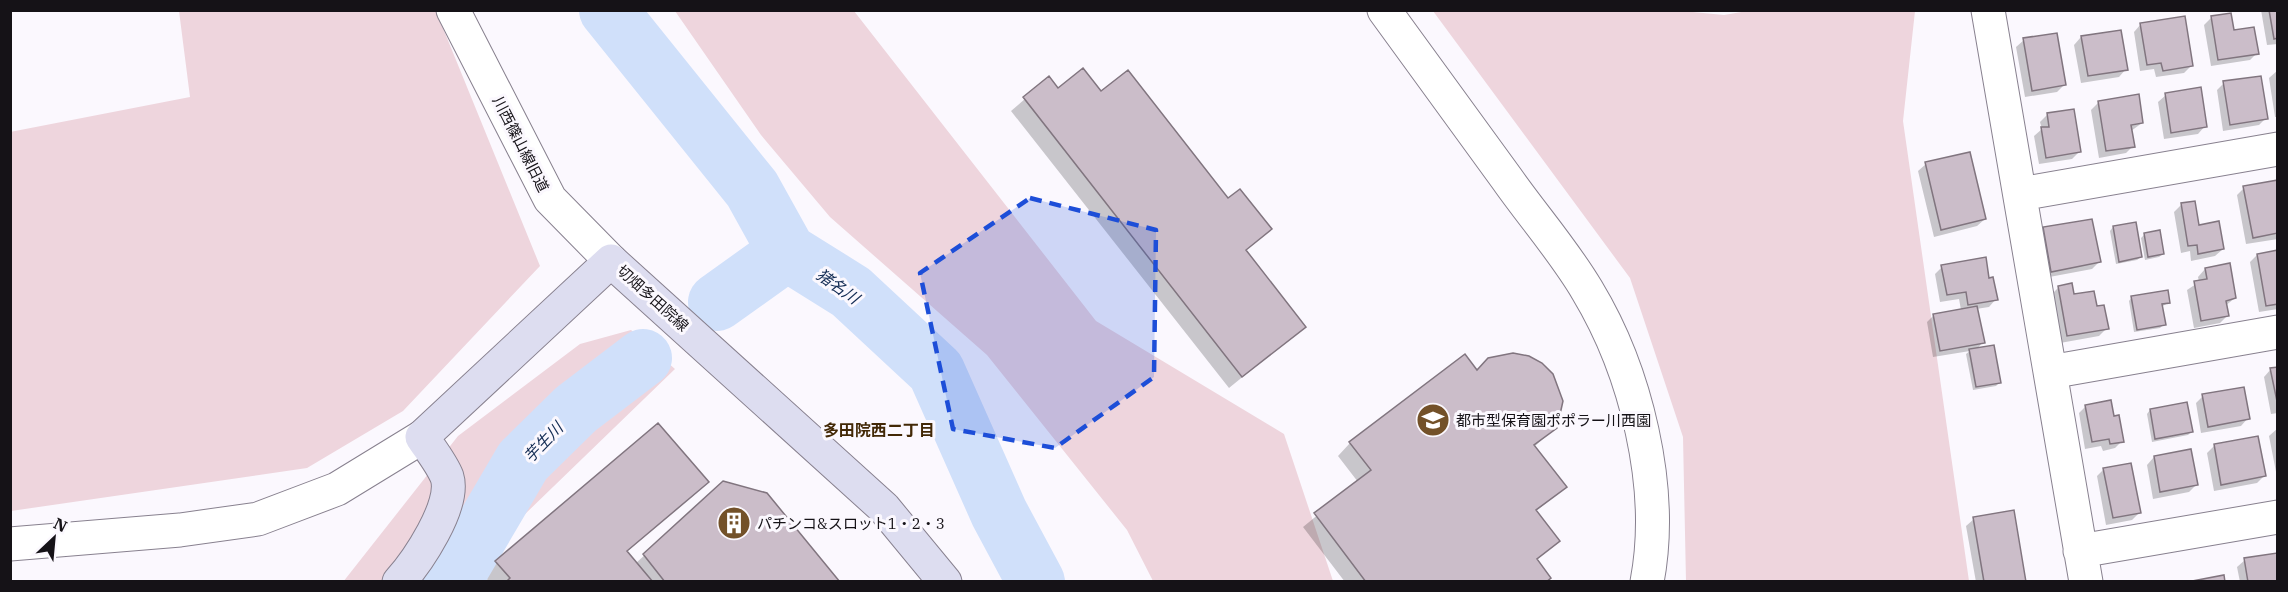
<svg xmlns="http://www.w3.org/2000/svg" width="2288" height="592" font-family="'IBM Plex Serif','Noto Sans JP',serif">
  <rect width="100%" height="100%" fill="#fbf8fe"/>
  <!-- green -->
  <path fill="#eed5dd" d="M1672,10L1724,15L1753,10L1915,11L1903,121L1969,581H1686L1683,437L1630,278L1433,11Z
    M179,11H436L540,266L403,411L307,468L11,511L10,132L190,97Z
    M675,11H854L1096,321L1284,434L1333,581H1153L1127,530L987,355L830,217L761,135Z
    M631,330L675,369L492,546L470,581L343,582L458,436L580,344Z"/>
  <!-- shadow -->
  <path fill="#0003" d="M2261,10H2278V44L2267,45Z
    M2212,17L2233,32L2257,53L2250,60L2211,66L2204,25Z
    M2141,24L2191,66L2184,73L2156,77L2154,69L2140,71L2134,32Z
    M2081,37L2126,69L2119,77L2081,83L2074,45Z
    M2024,40L2064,85L2057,92L2025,97L2016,47Z
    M2278,70V117H2275L2269,78Z
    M1049,78L1058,90L1270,229L1245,251L1304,327L1229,388L1011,111Z
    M2224,83L2266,118L2259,125L2223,131L2217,90Z
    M2166,95L2205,126L2198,134L2164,139L2158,102Z
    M2099,102L2142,123L2131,131L2133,146L2126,153L2099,158L2091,110Z
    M2048,114L2079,152L2072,159L2039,164L2034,136L2042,129L2040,122Z
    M1926,164L1985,219L1977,226L1934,237L1918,171Z
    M2278,182V239L2246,244L2237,195L2244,188Z
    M2181,205L2198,227L2223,249L2215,256L2191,261L2190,251L2181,253L2174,212Z
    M2113,227L2141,257L2137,260L2116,264L2110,231Z
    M2044,229L2099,262L2092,269L2044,278L2036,236Z
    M2144,235L2163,254L2159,257L2145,260L2141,238Z
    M2278,251V309L2259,312L2250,262L2257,255Z
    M1942,267L1988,279L1996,299L1989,307L1976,309L1983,342L1976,350L2000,382L1996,386L1973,390L1966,354L1970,351L1933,357L1927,322L1934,315L1961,310L1959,299L1940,302L1935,274Z
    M2205,269L2235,298L2225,306L2227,316L2220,323L2194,328L2187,290L2199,282L2198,277Z
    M2059,287L2096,308L2107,328L2099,336L2060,343L2051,295Z
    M2132,297L2168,303L2161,307L2164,324L2160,328L2134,332L2129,301Z
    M2278,368V413L2271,414L2264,377L2271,369Z
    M1476,371L1561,401L1555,428L1534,447L1565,487L1535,512L1558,541L1536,560L1545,582H1345L1303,527L1358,482L1338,456L1350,443Z
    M2203,396L2248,418L2241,426L2201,433L2196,403Z
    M2086,406L2113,417L2122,441L2115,448L2103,451L2101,446L2085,449L2079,413Z
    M2150,410L2191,432L2188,435L2152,442L2147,414Z
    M658,425L694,494L626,552L636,563L724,483L838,582H489L484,575L496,562Z
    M2278,428V477H2277L2269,436Z
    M2214,446L2264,476L2257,483L2214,491L2207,453Z
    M2154,457L2196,485L2189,492L2153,499L2147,465Z
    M2104,469L2139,513L2132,520L2106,525L2097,476Z
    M1974,519L2025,582H1976L1966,526Z
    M2275,554L2278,582H2240L2237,567L2245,560Z"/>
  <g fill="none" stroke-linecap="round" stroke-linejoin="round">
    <!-- river -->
    <path stroke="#d0e0fa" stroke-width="58" d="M608,10L752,189L787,252L851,292L936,371L999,513L1036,582
      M717,302L787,252
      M452,582L523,461L576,409L643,358"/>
  </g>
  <!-- building -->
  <path fill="#cbbdc9" stroke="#81757f" stroke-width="1.5" d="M2269,10H2278V38L2274,39Z
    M2231,13L2234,30L2254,27L2259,54L2218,60L2211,16Z
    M2185,16L2193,66L2163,71L2161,63L2147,65L2140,23Z
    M2121,30L2128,70L2088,76L2081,36Z
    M2057,33L2066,85L2032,91L2023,38Z
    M1083,68L1101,91L1128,70L1228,198L1240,189L1272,229L1246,250L1306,327L1242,377L1023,97L1049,76L1058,88Z
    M2261,76L2268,119L2230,125L2223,81Z
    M2201,87L2207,127L2171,133L2165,93Z
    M2139,94L2143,123L2131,125L2135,147L2106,151L2098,101Z
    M2074,109L2081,152L2046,158L2041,127H2049L2047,113Z
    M1970,152L1986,219L1941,230L1925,162Z
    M2278,180V233L2253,238L2243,186Z
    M2195,201L2199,225L2219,221L2224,249L2198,254L2197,245L2188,246L2181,203Z
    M2092,219L2101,262L2051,272L2043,227Z
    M2136,222L2142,257L2119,262L2113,226Z
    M2160,230L2164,254L2148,257L2144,233Z
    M2278,250V304L2266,306L2257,254Z
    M1986,257L1989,278L1993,277L1998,300L1968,305L1966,292L1947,295L1941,265Z
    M2230,263L2236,298L2226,301L2229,316L2201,321L2194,281L2207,279L2205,268Z
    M2072,283L2074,294L2094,291L2097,306L2104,305L2109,329L2067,336L2058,286Z
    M2168,290L2170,303L2162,304L2166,325L2137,330L2131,296Z
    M1977,306L1985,343L1940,351L1933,314Z
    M1994,345L2001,383L1976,387L1969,349Z
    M1513,353L1529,356L1542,363L1553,374L1563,401L1557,428L1534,445L1567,487L1536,510L1560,541L1537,559L1551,578L1546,582H1366L1314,513L1371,470L1349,442L1465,354L1477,370L1488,358Z
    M2278,367V406L2270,368Z
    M2244,387L2250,419L2208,427L2202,394Z
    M2111,400L2114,416L2119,415L2124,442L2110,444L2109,439L2092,442L2085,405Z
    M2187,402L2193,432L2155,439L2150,409Z
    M658,423L709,482L627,551L653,582H506L510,578L495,561Z
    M2258,436L2266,476L2221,485L2214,444Z
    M2191,449L2198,485L2160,492L2154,456Z
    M2131,463L2141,513L2113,518L2103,468Z
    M723,481L767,493L840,582H665L643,554Z
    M2014,510L2026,582H1984L1973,517Z
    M2277,553L2278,582H2248L2244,558Z
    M2224,575L2225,582H2187Z"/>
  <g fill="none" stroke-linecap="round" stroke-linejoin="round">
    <!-- minor casing -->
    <g stroke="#88818f" stroke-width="35">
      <path id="minor" d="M1988,10L2086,582
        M2020,194L2278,149
        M2050,372L2278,332
        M2080,551L2278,517"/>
    </g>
    <!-- tertiary casing -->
    <g stroke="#88818f" stroke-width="35">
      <path id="tertiary" d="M453,10L550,199L611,261
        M1384,10C1425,67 1466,123 1507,179C1533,216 1564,251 1587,290C1636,371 1665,488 1647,582
        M10,544L180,530L258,519L337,489L422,437"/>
    </g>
    <!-- secondary casing -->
    <g stroke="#88818f" stroke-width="35">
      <path id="secondary" d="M399,582C417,562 456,505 447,477C442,464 430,449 422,437L611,261L884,508L945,582"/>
    </g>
    <!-- minor -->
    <use href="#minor" stroke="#fff" stroke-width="33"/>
    <!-- tertiary -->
    <use href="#tertiary" stroke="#fff" stroke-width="33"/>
    <!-- secondary -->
    <use href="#secondary" stroke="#ddddf0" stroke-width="33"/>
  </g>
  <!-- marked area -->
  <path fill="#1d4ed8" fill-opacity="0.2" stroke="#1d4ed8" stroke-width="4.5" stroke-dasharray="12 8" stroke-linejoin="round" d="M1030,198L1156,230L1154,377L1055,448L953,429L920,273Z"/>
  <!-- icons -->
  <defs>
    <g id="school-disc" transform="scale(1.725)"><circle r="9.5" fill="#735129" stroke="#fbf8fe"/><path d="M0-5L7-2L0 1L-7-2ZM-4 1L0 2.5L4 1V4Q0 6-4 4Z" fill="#fff"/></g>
    <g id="building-disc" transform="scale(1.725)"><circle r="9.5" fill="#735129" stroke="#fbf8fe"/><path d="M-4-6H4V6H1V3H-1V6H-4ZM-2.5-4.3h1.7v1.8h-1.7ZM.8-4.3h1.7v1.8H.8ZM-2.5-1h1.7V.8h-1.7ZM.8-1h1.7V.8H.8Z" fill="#fff"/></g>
  </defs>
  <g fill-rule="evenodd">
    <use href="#school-disc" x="1433" y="420"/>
    <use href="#building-disc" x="734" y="523"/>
  </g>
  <g text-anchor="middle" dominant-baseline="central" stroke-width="6" stroke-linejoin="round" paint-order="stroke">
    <!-- street labels -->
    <g font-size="15" fill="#151217" stroke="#fbf8fe">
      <text transform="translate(521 144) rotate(63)">川西篠山線旧道</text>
      <text transform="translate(653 298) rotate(42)">切畑多田院線</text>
    </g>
    <!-- poi labels -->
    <g font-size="15" fill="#151217" stroke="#fbf8fe" text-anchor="start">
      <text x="1456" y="420">都市型保育園ポポラー川西園</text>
      <text x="757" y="523">パチンコ&amp;スロット1・2・3</text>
    </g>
    <!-- water labels -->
    <g font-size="16" font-style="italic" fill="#122b53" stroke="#fbf8fe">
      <text transform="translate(838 286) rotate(35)">猪名川</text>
      <text transform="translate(543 442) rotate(-46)">芋生川</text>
    </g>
    <!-- neighbourhood labels -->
    <g font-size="16" font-weight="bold" fill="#422806" stroke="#fbf8fe">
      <text x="879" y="430">多田院西二丁目</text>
    </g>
  </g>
  <!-- border -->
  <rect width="2288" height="592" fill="none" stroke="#151217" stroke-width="24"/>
  <!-- north arrow -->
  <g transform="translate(54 538) rotate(26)" stroke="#fbf8fe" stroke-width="4.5" paint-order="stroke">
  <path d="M0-4.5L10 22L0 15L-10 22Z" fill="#151217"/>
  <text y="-9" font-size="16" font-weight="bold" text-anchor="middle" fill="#151217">N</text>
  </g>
</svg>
